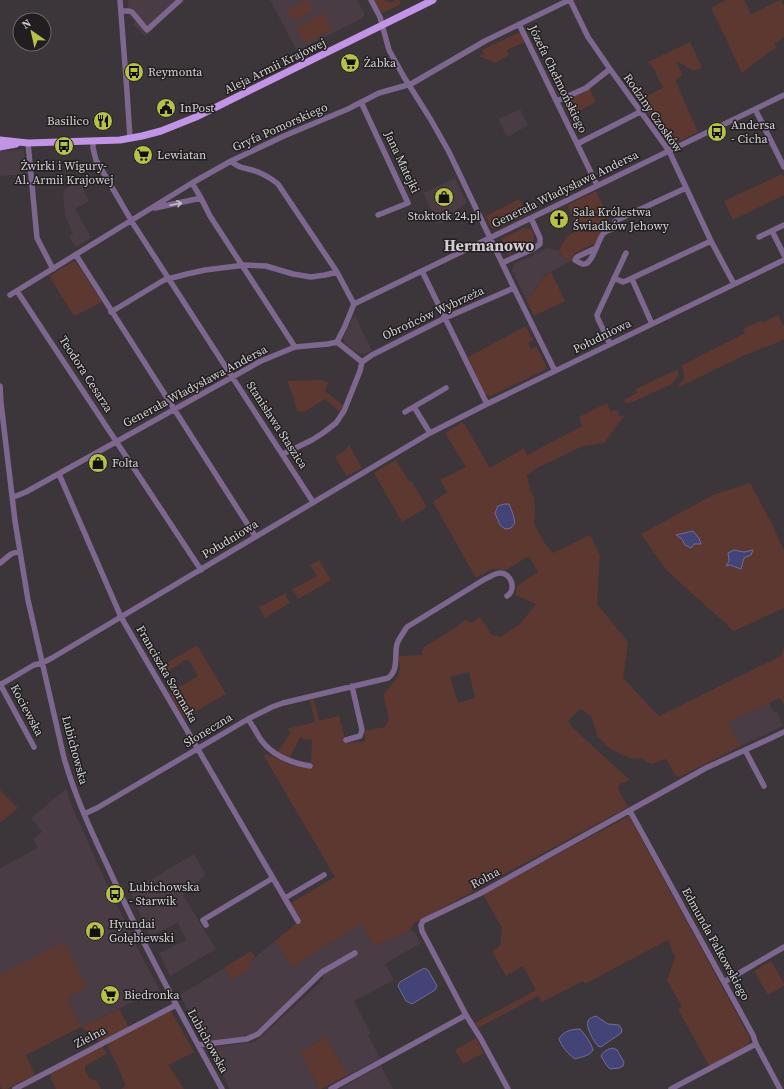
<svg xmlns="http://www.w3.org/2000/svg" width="784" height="1089" font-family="'Source Serif 4',serif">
  <rect width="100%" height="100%" fill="#3c353a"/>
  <!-- built -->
  <path fill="#493c45" d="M128,0H186L162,20L146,37L133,24L136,21L129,15Z
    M270,0H357L365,14L363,18L297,51Z
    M520,109L528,125L507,137L498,119Z
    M24,150V162H27L28,174L0,176V151Z
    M455,178L467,203L459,208L457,210V215L438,224L423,193Z
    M81,180L83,185L84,191L89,201L75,209L91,237L75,248L69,236L73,234L65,215L63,193L64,190Z
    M548,248L559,251L563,257L571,261L545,275L531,296L526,299L512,271L514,264Z
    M354,316H355L372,351L364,354L355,352L345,343L343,338Z
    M769,703L774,712H777L783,726L743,745L738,743L728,722Z
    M66,789L73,809L105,880L143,959L160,990L143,997L81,1027L68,998L86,988L1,974L0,973V868L38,848L33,839L42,832L31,818Z
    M194,854L206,875L183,895L216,949L170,976L159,953L186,940L178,923L150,936L130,892Z
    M361,923L374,946L411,930L415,933L421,943L385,964L394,980L354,1001L371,1034L368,1035L380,1058L348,1075L326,1036L300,1053L319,1089H230L208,1048L255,1042L324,979L319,972L303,985L304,988L251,1036L204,1042L180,995L224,968L232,980L250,969L248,963L275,941L292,967Z
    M381,1066L393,1089H340L359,1078Z"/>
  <!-- green -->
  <path fill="#5c3831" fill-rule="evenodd" d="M306,0H308L314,10L293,22L287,10Z
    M374,0H385V1L390,2L391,3L396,0H399L401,4L382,13Z
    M726,0H744L751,14L780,0H781L784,6V37L775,43L776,48L769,52L742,73L711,8Z
    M324,13L332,29L305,44L296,28Z
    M520,32L525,42L507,50L509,55L496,63L479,56L484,54L482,50Z
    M690,42L702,68L692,71V70L678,62L677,64L683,75L675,80L698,132L673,144L669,143L639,100L663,88L654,69L648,62Z
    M589,87L596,102L569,116L562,100Z
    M782,174L784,177V195L733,220L724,201Z
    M596,191L609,218L595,243L575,253L571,261L563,257L559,250L567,236L579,230L567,205Z
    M519,199L527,215L495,229L491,228L486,216Z
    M523,228L532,229C536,236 534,242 529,247L528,243L520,247V251L519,247L511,251V256H510L502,240L503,238Z
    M74,261L76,262L102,302L74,316L49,276Z
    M551,272L565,301L534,316L526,299C538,293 538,279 551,272Z
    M778,315L783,325H784V339L776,343L745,355L677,388L684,378L683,370L681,366L745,333L743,329L760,321L764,322Z
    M526,326L533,341L528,343L531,349L536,346L546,366L545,370L491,396L485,394L468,357Z
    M678,369V376L672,384L630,403H625L624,400L637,393L636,389Z
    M322,380L328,382L325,391L343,405L340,412L325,399L304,412L297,411L293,396L287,381Z
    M607,403L611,412L614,410L618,411L619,416H624L604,443L583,446L535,469L527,475L530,489L534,498L535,511L534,523L544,542L553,553L590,535L600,555L597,604L625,638L628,643L623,678L659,716L781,656L784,647V705L780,698L728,722L738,743L743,745L679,777L675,775L666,759L651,764L641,758L632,759L620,754L609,748L598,737L591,716L580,709L568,721L573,728L630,780L620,784L618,789L628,807L413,924L411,930L374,946L361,924L292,967L275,941L301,920L291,903L335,877L264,756L266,754L291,765L310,769L311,763L312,740L304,739L300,737L289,759L278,752L291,732L286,729L315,722L310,700L314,699L319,721L339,716L346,743L362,742L365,741L364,731L385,727L389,719L383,695L397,678L400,669L398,656L422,655V651L424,647L458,626L465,620L472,623L480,617L492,635L501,637L520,624L536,604L515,595L517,586L538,572L529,556L506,570L492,569L476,578L433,502L447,492L440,480L466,467L445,433L463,422L490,468L524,448L527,455L582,426L579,417ZM469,672L475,698L458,703L450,677Z
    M349,445L362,468L347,476L335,457L346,450Z
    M396,460L409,481L412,482L427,507L402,522L374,473Z
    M750,483L773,526L784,551V608L734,631L667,571L641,534L713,495ZM693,531L700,544L697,543L685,545L682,539L677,535ZM753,550L751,555L744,558L741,568L730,565H726L734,551L744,552Z
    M319,560L331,580L298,599L294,592L291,590L317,576L310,565Z
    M286,593V596L290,603L265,618L259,607Z
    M197,645L226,694L184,718L169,693L198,676L189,660H185L166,673L161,674L160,671L161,666Z
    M0,790L18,808L0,823Z
    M629,816L750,1038L749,1044L709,1066L678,1009L682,1007L667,980L675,957L668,940L585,984L583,981L542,1002L538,996L478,1028L475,1023L536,990L523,966L506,976L492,951L500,946L502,928L483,894Z
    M64,942L87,988L68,998L81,1027L119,1009L129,1028L100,1042L81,1027L26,1055L35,1075L7,1089H2L0,1085V973L1,974Z
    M251,951L255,957L248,963L251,969L232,980L224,968Z
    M771,961L784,983V986L768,995L754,971Z
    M171,1011L194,1052L168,1065L184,1089H121L126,1086L116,1063L108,1048L107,1043Z
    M326,1036L348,1075L321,1089H319L300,1053Z
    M476,1038L484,1053L463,1064L455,1050Z
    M99,1046L103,1047L107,1054L85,1066V1070L90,1079L96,1080L101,1089H56L51,1079L50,1072Z"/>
  <!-- water -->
  <path fill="#434377" stroke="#6f6e93" d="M504,504H509L513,514L515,523L511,528L505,529L500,525L495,513L498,506Z
    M693,531L699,538L701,544H694L691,548L685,545L682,539L676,535Z
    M734,550L744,552L753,550L751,555L744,558L741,569L730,565L726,566L729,561L728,553Z
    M424,968L428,970L437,986L435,990L412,1004L406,1001L398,986L400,982Z
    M596,1016L608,1024L619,1025L622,1030L621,1033L601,1047L598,1046C594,1042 585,1026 588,1021C589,1018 593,1017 596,1016Z
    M580,1029C586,1036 591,1042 593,1050C590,1056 581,1057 575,1059C568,1054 562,1047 559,1039C563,1031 572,1029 580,1029Z
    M613,1048L617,1050L624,1062L623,1066L619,1068L610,1069L607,1066L601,1056C604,1051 607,1049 613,1048Z"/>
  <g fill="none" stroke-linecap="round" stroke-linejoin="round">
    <!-- minor -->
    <path stroke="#7d678f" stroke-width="5.5" d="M120,0L127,92L130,138
      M371,0L380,17L389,50L404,77L431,120L449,152L514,288L555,371
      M570,0L588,37L610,69L669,151L711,241L734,284
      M121,11H129L132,12L147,30L180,0
      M519,24L597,185
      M557,101L586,88L610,69
      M361,102L408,203L378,215
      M755,109L784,167
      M93,141V148L96,160L134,225L313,502
      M28,143L37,238L53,269
      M577,144L640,112
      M231,161C238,169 249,168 258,172C265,175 272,179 278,184L337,272L354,304
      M192,183L201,198L210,216L295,347
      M155,208L201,198
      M772,231L784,255
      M759,237L784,225
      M596,248L577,257L575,260C577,261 581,264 584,264C592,265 598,240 603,234C605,231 611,230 614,228L615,221L686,188
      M76,255L255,536
      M502,263L533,249L540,244V238L531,218
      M422,271L487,404
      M614,278L623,282L628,280L711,241
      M632,279L652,324
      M17,291L201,570
      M10,295L192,183L231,161L284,136L348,109L379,93L411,84L485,41L569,0
      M111,312L164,280L187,274L205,270L245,265L266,266L293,274L311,277L325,275L337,272
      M337,342L362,362
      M610,344L598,319L597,315L626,253
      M0,386L1,403L15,521L28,600L64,758C75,796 91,831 108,867C142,943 182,1016 222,1089
      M414,407L430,433
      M405,412L446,388
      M283,454L312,440L323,433L336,423L344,411L360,371L362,362L372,355L445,318L514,288
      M59,474L121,617L298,921
      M12,496H16L26,492L261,361L295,347L328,344L337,342L345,326L354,304L784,95
      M0,563L11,554L20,551
      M0,684L34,747
      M0,685L34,665L42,663L52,658L430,433L487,404L784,260
      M248,719C253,726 257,734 261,740C273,756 291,763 310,766
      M346,740L360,736L362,730L352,686
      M745,750L764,786
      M630,811L753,1035L756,1044L780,1089
      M84,814L97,808L248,719L272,707L283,703L388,678C399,670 394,657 397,644C399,638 403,633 407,627L485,579C490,577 495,573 500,573C511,573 517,589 507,596
      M285,898L324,875
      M206,925L203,920L273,878
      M724,982L784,947
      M466,1015L481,1039L508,1089
      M198,1045L247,1039L258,1034L322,972L355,953
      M15,1089L176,1005
      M331,1089L466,1015L422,931L421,925L423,921L479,894L706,768L784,732
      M671,1089L756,1044"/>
    <!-- major -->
    <path stroke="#c294e5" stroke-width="7" d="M0,140L28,143L120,140L142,136L161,131L196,117L433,0
      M0,147L16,144"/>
  </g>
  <!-- one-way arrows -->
  <defs><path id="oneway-shaft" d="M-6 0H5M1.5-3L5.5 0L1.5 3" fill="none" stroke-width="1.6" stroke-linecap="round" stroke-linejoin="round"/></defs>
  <use stroke="#c4bdc6" href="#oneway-shaft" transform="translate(176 204) rotate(-12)"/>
  <!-- icons -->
  <defs>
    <g id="supermarket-disc" transform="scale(1)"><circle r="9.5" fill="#b7c148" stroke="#211e20"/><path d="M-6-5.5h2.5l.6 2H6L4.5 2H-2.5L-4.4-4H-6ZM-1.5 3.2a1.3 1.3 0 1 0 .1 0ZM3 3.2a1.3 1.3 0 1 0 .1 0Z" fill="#111"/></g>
    <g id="bus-disc" transform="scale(1)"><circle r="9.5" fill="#b7c148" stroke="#211e20"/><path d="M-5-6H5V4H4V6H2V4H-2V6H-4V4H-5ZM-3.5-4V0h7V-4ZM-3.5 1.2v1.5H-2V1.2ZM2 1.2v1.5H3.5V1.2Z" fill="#111"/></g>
    <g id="civic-disc" transform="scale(1)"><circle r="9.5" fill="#b7c148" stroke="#211e20"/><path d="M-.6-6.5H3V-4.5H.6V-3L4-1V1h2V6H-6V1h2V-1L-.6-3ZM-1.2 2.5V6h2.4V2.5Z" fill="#111"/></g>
    <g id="restaurant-disc" transform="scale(1)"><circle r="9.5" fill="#b7c148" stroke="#211e20"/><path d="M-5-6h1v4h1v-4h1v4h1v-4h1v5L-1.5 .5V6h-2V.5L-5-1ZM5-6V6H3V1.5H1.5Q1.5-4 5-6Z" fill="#111"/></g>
    <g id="shop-disc" transform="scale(1)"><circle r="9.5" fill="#b7c148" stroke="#211e20"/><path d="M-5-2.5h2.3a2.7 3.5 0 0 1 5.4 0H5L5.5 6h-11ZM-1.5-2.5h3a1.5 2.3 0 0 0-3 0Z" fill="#111"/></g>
    <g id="church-disc" transform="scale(1)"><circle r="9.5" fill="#b7c148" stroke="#211e20"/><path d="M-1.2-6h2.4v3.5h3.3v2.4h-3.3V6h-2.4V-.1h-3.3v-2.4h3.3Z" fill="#111"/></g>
  </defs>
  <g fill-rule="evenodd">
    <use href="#supermarket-disc" x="350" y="63"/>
    <use href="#bus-disc" x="134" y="72"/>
    <use href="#civic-disc" x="166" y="108"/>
    <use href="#restaurant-disc" x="103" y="121"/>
    <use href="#bus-disc" x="717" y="132"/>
    <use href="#bus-disc" x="64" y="146"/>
    <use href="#supermarket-disc" x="143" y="155"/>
    <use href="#shop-disc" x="444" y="197"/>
    <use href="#church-disc" x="559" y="219"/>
    <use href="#shop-disc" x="98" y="463"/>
    <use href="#bus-disc" x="115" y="894"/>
    <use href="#shop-disc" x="95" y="931"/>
    <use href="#supermarket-disc" x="110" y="995"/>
  </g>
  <g text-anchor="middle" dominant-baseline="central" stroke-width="3" stroke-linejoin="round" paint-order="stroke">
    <!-- poi labels -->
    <g font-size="12" fill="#d6d2d4" stroke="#211e20" text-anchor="start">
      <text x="364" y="63">Żabka</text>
      <text x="148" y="72">Reymonta</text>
      <text x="180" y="108">InPost</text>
      <text x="89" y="121" text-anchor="end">Basilico</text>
      <text x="731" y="125">Andersa<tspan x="731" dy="14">- Cicha</tspan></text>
      <text x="157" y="155">Lewiatan</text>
      <text x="64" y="166" text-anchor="middle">Żwirki i Wigury-<tspan x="64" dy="14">Al. Armii Krajowej</tspan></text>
      <text x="573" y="212">Sala Królestwa<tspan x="573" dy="14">Świadków Jehowy</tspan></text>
      <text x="444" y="216" text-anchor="middle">Stoktotk 24.pl</text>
      <text x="112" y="463">Folta</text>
      <text x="129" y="887">Lubichowska<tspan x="129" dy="14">- Starwik</tspan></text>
      <text x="109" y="924">Hyundai<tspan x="109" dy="14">Gołębiewski</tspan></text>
      <text x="124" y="995">Biedronka</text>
    </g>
    <!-- street labels -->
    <g font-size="12" fill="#d6d2d4" stroke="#211e20">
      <text transform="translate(275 66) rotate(-26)">Aleja Armii Krajowej</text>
      <text transform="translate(558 79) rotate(64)">Józefa Chełmońskiego</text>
      <text transform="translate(653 113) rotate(55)">Rodziny Czosków</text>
      <text transform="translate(280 127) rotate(-24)">Gryfa Pomorskiego</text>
      <text transform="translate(402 162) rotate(65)">Jana Matejki</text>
      <text transform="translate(565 189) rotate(-26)">Generała Władysława Andersa</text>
      <text transform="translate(433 313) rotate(-25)">Obrońców Wybrzeża</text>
      <text transform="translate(602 336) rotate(-26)">Południowa</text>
      <text transform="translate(86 374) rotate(57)">Teodora Cesarza</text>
      <text transform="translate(195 386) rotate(-28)">Generała Władysława Andersa</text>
      <text transform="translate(277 425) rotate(57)">Stanisława Staszica</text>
      <text transform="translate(230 539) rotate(-31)">Południowa</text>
      <text transform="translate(167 674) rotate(60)">Franciszka Szornaka</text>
      <text transform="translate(27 710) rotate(62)">Kociewska</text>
      <text transform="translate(208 730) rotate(-31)">Słoneczna</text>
      <text transform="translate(75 750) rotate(75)">Lubichowska</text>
      <text transform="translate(485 878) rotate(-28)">Rolna</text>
      <text transform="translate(716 944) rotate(61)">Edmunda Falkowskiego</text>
      <text transform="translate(90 1037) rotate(-27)">Zielna</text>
      <text transform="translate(208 1041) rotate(61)">Lubichowska</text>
    </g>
    <!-- district labels -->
    <g font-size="16" font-weight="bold" fill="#d6cdd3" stroke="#211e20">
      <text x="489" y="245">Hermanowo</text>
    </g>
  </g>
  <!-- north arrow -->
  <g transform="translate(32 32) rotate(326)"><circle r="19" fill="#211e20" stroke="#696668"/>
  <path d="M0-3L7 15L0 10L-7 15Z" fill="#b7c148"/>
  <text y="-6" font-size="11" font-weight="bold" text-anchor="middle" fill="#d6d2d4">N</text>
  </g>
</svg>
